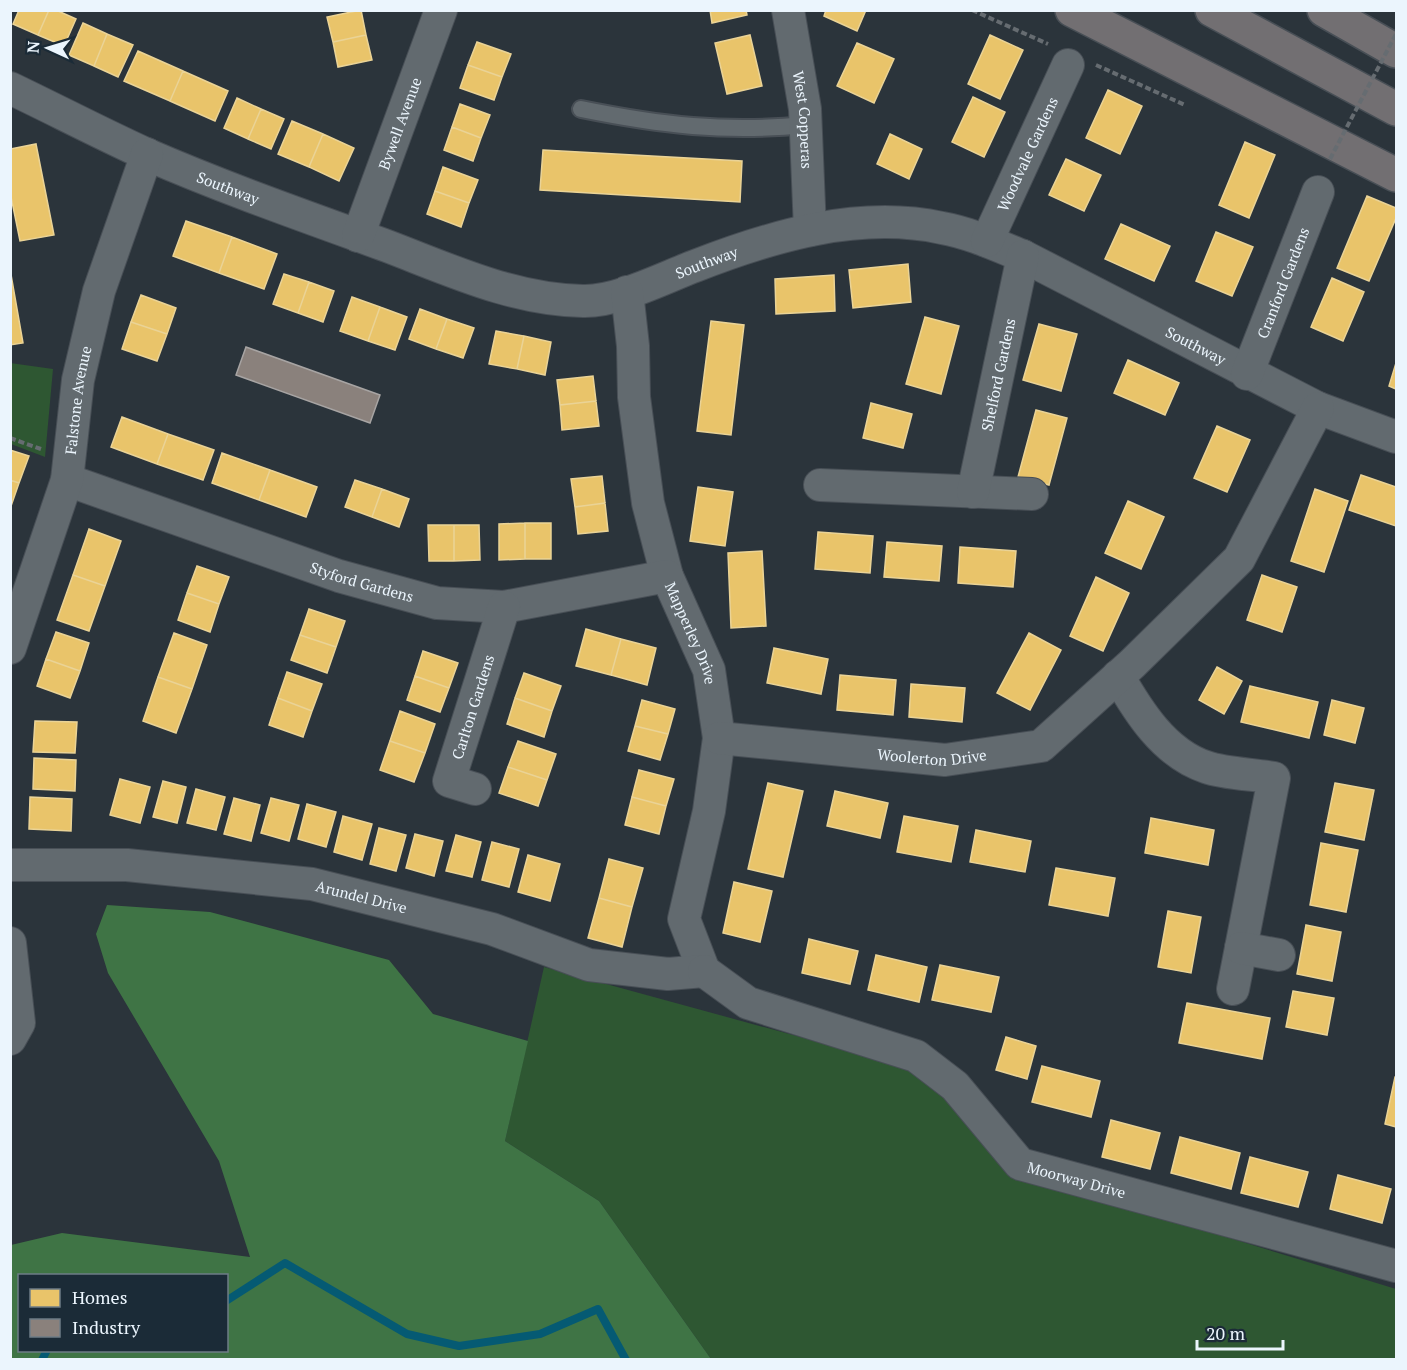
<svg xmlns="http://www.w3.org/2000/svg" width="1407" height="1370" font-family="'PT Serif',serif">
  <rect width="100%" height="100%" fill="#2b343b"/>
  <!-- green -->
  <path fill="#2e5732" d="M10,363L53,369L45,457L11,444Z
    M544,967L917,1069L1014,1172L1396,1289V1359H711L599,1201L505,1141Z"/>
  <!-- forest -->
  <path fill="#3f7445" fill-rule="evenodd" d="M107,905L210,912L389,960L433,1014L528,1041L505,1141L599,1201L711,1359H11V1245L62,1233L250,1257L219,1161L108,973L96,934ZM20,1276H226V1350H20Z"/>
  <!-- homes -->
  <path fill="#e9c46a" stroke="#ead396" stroke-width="1.5" d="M19,10H49L38,35L13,24Z
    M49,10H56L76,19L64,46L38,35Z
    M361,10L366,35L333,42L327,17Z
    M710,10H746L747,15L712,23Z
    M826,10H866L857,31L824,16Z
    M83,23L107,34L94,66L69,55Z
    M107,34L133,45L118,77L94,66Z
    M366,35L372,60L338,67L333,42Z
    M750,35L762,86L727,94L715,43Z
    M990,35L1023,50L1000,99L968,84Z
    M477,42L511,54L502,77L468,65Z
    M857,43L894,59L874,103L837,86Z
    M138,51L183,71L170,101L124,81Z
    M468,65L502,77L494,100L460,88Z
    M183,71L228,91L215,121L170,101Z
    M1108,90L1142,106L1120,154L1086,138Z
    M973,97L1005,112L984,157L952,142Z
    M237,98L261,109L248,139L224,128Z
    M460,104L490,115L481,138L452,127Z
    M261,109L284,119L271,149L248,139Z
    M292,121L323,134L309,167L278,154Z
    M452,127L481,138L473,161L444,150Z
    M323,134L354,148L339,181L309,167Z
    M890,134L922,149L909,179L877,164Z
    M1245,142L1275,155L1249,218L1219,205Z
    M36,144L54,235L20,241L10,192V149Z
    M543,150L742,161L740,202L540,190Z
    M1066,159L1101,175L1084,211L1049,195Z
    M443,167L478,180L469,203L435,191Z
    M435,191L469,203L461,227L427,214Z
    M1367,196L1396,208V218L1369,281L1337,268Z
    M186,221L232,237L219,273L173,256Z
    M1121,224L1170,246L1154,281L1105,259Z
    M1216,232L1253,247L1232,296L1196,281Z
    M232,237L277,254L264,289L219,273Z
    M908,264L911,302L853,308L849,270Z
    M10,269L23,343L10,345Z
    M284,274L309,282L298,313L273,304Z
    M834,275L835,311L776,314L775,279Z
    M1332,278L1364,292L1343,341L1311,327Z
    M309,282L334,291L323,322L298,313Z
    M141,295L176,308L167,334L131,322Z
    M352,297L380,307L368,341L340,331Z
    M380,307L407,317L395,350L368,341Z
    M420,309L447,319L436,349L409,339Z
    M925,317L959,326L941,394L906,384Z
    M447,319L474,328L463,358L436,349Z
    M711,321L744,325L731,435L697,431Z
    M131,322L167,334L157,361L122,349Z
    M1039,324L1077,334L1061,391L1023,380Z
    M496,331L524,336L517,369L489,364Z
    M524,336L551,342L545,375L517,369Z
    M1128,360L1179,383L1165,415L1114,393Z
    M1396,363V389L1389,386Z
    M593,376L596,401L560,405L557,380Z
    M596,401L599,426L562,430L560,405Z
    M871,403L912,414L903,448L863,438Z
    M1036,410L1067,418L1049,485L1018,477Z
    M122,417L168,434L157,464L111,447Z
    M1217,426L1250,440L1227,492L1194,478Z
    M168,434L214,450L203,480L157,464Z
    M10,450L29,456L19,483L10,480Z
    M222,453L270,470L259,500L212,483Z
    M270,470L317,487L306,517L259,500Z
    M1361,475L1396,487V526L1349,510Z
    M602,476L605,503L575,507L571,479Z
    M10,480L19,483L10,509Z
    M355,480L382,489L372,517L345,507Z
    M698,487L733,492L725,546L690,541Z
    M382,489L409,499L399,527L372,517Z
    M1315,489L1348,501L1324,572L1291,561Z
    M1128,501L1164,517L1141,569L1105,553Z
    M605,503L608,531L578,534L575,507Z
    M525,523H551V559H525Z
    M525,523V559L499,560V524Z
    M428,525H454V561H429Z
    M454,525H479L480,560L454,561Z
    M89,529L121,541L105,586L73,575Z
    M818,532L873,536L870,573L815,569Z
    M887,542L942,546L939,581L884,577Z
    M960,547L1016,551L1013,587L958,583Z
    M762,551L766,626L731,628L728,553Z
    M197,566L229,577L219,604L187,593Z
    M73,575L105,586L89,631L57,620Z
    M1262,575L1297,587L1282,632L1247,620Z
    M1096,577L1129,593L1103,651L1070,636Z
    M187,593L219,604L210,632L178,620Z
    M309,609L345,621L336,647L300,635Z
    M586,629L621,639L611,675L576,666Z
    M56,632L89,643L80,671L46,659Z
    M174,633L207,645L192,689L158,677Z
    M1029,633L1061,650L1030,710L997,693Z
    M300,635L336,647L327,673L291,660Z
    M621,639L656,648L647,685L611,675Z
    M774,648L828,659L821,694L767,683Z
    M423,651L458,663L449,688L415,676Z
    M46,659L80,671L70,698L37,686Z
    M1217,667L1242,681L1224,714L1199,700Z
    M287,672L322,684L312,711L278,698Z
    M524,673L561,686L552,711L515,698Z
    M840,675L896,680L893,715L837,710Z
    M415,676L449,688L440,712L407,700Z
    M158,677L192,689L176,733L143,721Z
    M911,684L965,688L962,722L909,717Z
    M1250,686L1318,702L1309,738L1241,722Z
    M278,698L312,711L303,737L269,725Z
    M515,698L552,711L544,737L507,724Z
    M642,700L675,709L668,734L635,726Z
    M1332,700L1364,708L1355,743L1324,735Z
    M400,711L435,724L425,753L390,741Z
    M35,721L77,722L75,753L33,752Z
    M635,726L668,734L660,760L628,751Z
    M390,741L425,753L414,782L380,770Z
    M518,741L556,754L547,780L508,767Z
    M34,758L76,760L75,791L33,789Z
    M508,767L547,780L538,806L499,793Z
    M639,770L674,779L666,806L632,797Z
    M120,779L150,787L140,823L110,815Z
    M163,781L186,787L177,823L153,817Z
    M768,783L803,791L783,877L748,869Z
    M1335,783L1374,790L1364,840L1325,832Z
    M196,789L225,797L216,830L187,823Z
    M835,791L888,803L880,838L827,826Z
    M30,797L72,799L71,831L29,829Z
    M632,797L666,806L659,834L625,825Z
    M234,798L260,805L251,841L224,834Z
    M271,798L299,805L289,841L261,833Z
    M307,804L336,812L326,847L298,839Z
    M343,816L372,824L362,860L334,852Z
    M904,816L958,826L951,862L897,852Z
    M1151,818L1214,830L1208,865L1145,853Z
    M379,828L406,835L396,871L370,864Z
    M976,830L1031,841L1025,872L970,862Z
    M415,834L443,841L434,876L406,868Z
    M456,835L481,842L472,877L446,871Z
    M492,842L519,849L509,887L482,880Z
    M1321,843L1358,850L1346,912L1310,905Z
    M528,855L560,864L550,901L518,892Z
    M609,859L643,868L632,907L599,898Z
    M1056,868L1115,878L1108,916L1049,905Z
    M734,882L772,891L760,942L723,933Z
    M599,898L632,907L622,947L588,938Z
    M1168,911L1201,917L1191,973L1158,967Z
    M1306,925L1341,932L1332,981L1297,974Z
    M809,939L858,951L850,984L802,973Z
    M876,955L927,967L919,1002L868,990Z
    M940,965L999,977L991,1012L932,1000Z
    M1293,991L1334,998L1327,1035L1286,1027Z
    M1187,1003L1270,1018L1262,1059L1179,1043Z
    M1006,1037L1036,1046L1027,1079L996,1070Z
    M1042,1066L1100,1081L1091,1117L1032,1102Z
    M1395,1077H1396V1127L1385,1124Z
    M1111,1120L1160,1133L1150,1169L1102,1157Z
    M1180,1137L1240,1153L1231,1189L1171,1173Z
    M1250,1157L1308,1172L1298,1207L1241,1193Z
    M1338,1175L1391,1189L1382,1223L1330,1209Z"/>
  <!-- industry -->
  <path fill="#8a817c" stroke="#a7a4a3" stroke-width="1.5" d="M246,347L380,395L370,423L236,375Z"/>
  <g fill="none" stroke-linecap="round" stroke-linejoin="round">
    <!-- stream -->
    <path stroke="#055a73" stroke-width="8" d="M226,1301L285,1263L407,1334L459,1346L540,1334L598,1309L626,1360
      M42,1360L47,1350"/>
    <!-- service casing -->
    <g stroke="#484f56" stroke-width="20">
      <path id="service" d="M581,109C660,125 725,133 806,125"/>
    </g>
    <!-- minor casing -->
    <g stroke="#484f56" stroke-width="34">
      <g id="minor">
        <path id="s1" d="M788,10L805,109L810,230"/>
        <path id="s2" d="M10,88C56,110 100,133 146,154C224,188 307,217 387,246C450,270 514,300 583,301C617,302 663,278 695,266C772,236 859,210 942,228C970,233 996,245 1023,256L1318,408L1396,437"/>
        <path id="s3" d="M358,236L441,10"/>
        <path id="s4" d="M987,241L1068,65"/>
        <path id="s5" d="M627,292L633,346L634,397L648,503L667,576L709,670L719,738L709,811L684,919L704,971"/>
        <path id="s6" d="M1247,374L1318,192"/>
        <path id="s7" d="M67,480L339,576L437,603L504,607L667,576"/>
        <path d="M820,485L1032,494"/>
        <path id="s8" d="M973,492L1023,256"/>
        <path id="s9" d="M10,648L67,480L78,380L99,291L147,154"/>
        <path d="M1118,676C1138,711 1164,753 1206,767C1226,774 1252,774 1274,778L1233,989"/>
        <path id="s10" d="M719,738L945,760L1041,746L1132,664L1239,559L1318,408"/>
        <path id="s11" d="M475,789L449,781L504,607"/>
        <path id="s12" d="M10,865H127L312,884L492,929L589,965L668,974L704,971"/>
        <path d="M10,943L19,1023L10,1039"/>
        <path d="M1241,948L1279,955"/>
        <path id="s13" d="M704,971L748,1003L916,1056L955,1086L1020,1164L1396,1266"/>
      </g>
    </g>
    <!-- trunk casing -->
    <g stroke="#484f56" stroke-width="36">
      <path id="trunk" d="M1072,10L1396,175
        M1212,10L1396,109
        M1324,10L1396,51"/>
    </g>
    <!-- path -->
    <path stroke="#666c71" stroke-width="4" stroke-dasharray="6 3" stroke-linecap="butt" d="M972,10L1048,44
      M1096,65L1185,105
      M10,438L41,449"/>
    <!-- service -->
    <use href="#service" stroke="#626a6f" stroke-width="16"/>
    <!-- minor -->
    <use href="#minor" stroke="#626a6f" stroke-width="32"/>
    <!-- trunk -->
    <use href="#trunk" stroke="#726f72" stroke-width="33"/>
    <!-- path-bridge -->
    <path stroke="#666c71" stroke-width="4" stroke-dasharray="6 3" stroke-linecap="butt" d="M1330,159L1396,34"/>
  </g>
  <g text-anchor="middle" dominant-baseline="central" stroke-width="6" stroke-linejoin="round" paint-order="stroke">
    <!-- street labels -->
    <g font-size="15" fill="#ebf5fd" stroke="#1b2b37">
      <text stroke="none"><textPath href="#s1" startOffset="111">West Copperas</textPath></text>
      <text stroke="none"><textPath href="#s3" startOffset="120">Bywell Avenue</textPath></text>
      <text stroke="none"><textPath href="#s4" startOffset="96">Woodvale Gardens</textPath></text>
      <text stroke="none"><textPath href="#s2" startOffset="240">Southway</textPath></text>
      <text stroke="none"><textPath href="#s2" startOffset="744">Southway</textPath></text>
      <text stroke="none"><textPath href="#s6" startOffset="98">Cranford Gardens</textPath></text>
      <text stroke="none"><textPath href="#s2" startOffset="1266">Southway</textPath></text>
      <text stroke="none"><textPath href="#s8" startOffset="120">Shelford Gardens</textPath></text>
      <text stroke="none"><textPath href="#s9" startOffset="258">Falstone Avenue</textPath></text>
      <text stroke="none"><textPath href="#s7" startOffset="312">Styford Gardens</textPath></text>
      <text stroke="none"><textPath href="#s5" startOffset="350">Mapperley Drive</textPath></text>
      <text stroke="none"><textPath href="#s11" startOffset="105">Carlton Gardens</textPath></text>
      <text stroke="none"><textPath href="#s10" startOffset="214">Woolerton Drive</textPath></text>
      <text stroke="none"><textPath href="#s12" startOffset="354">Arundel Drive</textPath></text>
      <text stroke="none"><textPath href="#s13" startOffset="440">Moorway Drive</textPath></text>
    </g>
  </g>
  <!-- border -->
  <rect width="1407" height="1370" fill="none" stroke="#ebf5fd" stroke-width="24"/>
  <!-- legend -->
  <rect x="18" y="1274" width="210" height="78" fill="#1b2b37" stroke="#6e7c86" stroke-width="1.5"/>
  <rect x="30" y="1289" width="30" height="18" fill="#e9c46a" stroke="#6e7c86" stroke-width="1.5"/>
  <text x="72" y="1304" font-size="18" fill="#ebf5fd">Homes</text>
  <rect x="30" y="1319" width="30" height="18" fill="#8a817c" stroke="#6e7c86" stroke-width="1.5"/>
  <text x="72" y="1334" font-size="18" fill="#ebf5fd">Industry</text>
  <!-- north arrow -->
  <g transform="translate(48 48) rotate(274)" stroke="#1b2b37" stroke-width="4.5" paint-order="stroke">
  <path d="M0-4.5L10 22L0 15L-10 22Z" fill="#ebf5fd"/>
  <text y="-9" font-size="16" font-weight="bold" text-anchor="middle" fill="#ebf5fd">N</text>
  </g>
  <!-- scale -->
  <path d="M1197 1340v9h86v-9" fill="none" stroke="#ebf5fd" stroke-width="3"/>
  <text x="1206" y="1340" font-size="18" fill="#ebf5fd" stroke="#1b2b37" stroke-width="4.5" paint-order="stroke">20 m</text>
</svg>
